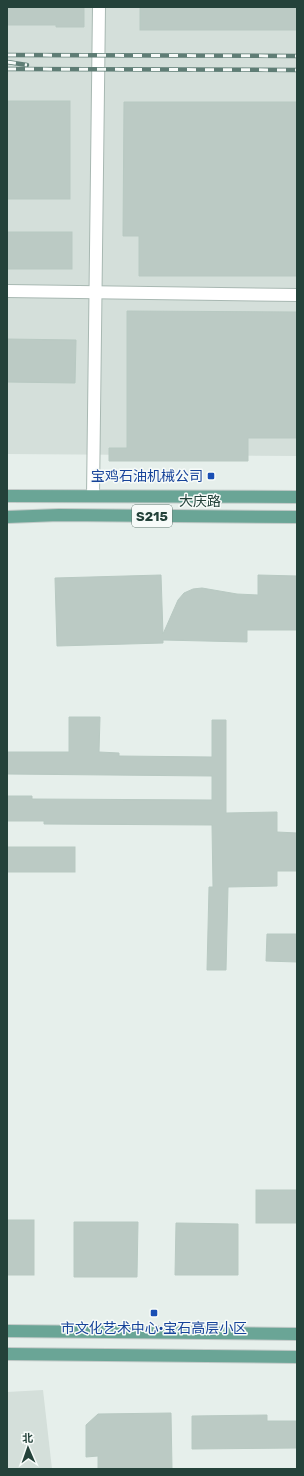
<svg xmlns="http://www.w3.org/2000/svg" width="304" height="1476" font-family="Rubik,'Noto Sans SC',sans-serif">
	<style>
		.built { fill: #d4dfda }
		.building { fill: #bbcac4; stroke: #b8c9c2 }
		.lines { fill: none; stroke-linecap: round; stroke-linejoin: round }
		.minor-casing { stroke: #a8b8b2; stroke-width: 14 }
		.major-casing { stroke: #c2cac8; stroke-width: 14 }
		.minor { stroke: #fff; stroke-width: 12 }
		.major { stroke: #6aa596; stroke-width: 12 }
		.rail-casing { stroke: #5f7d75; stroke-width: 4.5 }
		.rail { stroke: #f7fbf9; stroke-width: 3; stroke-dasharray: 9; stroke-linecap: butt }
		.transit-dot { fill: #1a4fb4; stroke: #f7fbf9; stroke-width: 1.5 }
		.labels { text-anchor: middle; stroke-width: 3; stroke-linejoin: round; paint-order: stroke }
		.shield { fill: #f7fbf9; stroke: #637a73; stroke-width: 1 }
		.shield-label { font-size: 13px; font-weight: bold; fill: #24423a }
		.transit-label { font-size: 14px; fill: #164399; stroke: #f7fbf9; text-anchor: end }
		.street-label { font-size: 14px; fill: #24423a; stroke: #f7fbf9 }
	</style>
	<rect width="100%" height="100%" fill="#e6efeb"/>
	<g class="built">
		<path d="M7,7h290v449l-290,-2z"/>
		<path d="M43,1390l9,79h-45v-77z"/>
	</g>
	<g class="building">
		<path d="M7,7h77v20h-28v-2h-49z"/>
		<rect x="140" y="7" width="157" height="23"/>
		<rect x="7" y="101" width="63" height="98"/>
		<path d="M124,102h173v174h-158v-40h-16z"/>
		<rect x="7" y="232" width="65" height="37"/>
		<path d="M127,311l170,1v126h-49v23h-139v-13h18z"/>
		<path d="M7,339l69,1 -1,43 -68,-1z"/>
		<path d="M161,575l2,59 15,-34 6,-7 9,-4 9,-1 35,6 21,1v-20l39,1v54h-50v12l-84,-2v3l-106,3 -2,-68z"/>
		<path d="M69,717h31l-1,35 20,1v3l93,1v-37h14v93l51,-1v20l20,1v38h-20v15l-49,1 -2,83h-19l2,-83h4l-1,-62 -168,-1v-3h-37v-25h25v3l180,1v-24l-205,-2v-22h62z"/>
		<rect x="7" y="847" width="68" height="25"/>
		<path d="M267,934h30v28l-31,-1z"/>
		<rect x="256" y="1190" width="41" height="33"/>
		<rect x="7" y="1220" width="27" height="55"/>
		<path d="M74,1222h64l-1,55h-63z"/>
		<path d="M176,1223l62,1v51h-63z"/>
		<path d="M171,1413l1,56h-74v-13l-12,1v-32l12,-11z"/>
		<path d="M267,1415v6h30v27l-105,1v-33z"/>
	</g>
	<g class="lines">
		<defs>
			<g id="minor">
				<path d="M7,291l290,4"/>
				<path d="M93,496l6,-489"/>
			</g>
			<g id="major">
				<path d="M7,496l290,1"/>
				<path d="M7,517l52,-2 238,2"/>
				<path d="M7,1331l290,3"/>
				<path d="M7,1354l290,3"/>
			</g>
		</defs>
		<use href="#minor" class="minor-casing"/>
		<use href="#major" class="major-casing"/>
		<use href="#minor" class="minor"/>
		<use href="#major" class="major"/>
		<defs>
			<g id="rail">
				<path d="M7,55l290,1"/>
				<path d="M7,62l20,3"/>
				<path d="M7,69l290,1"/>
			</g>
		</defs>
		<use href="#rail" class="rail-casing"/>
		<use href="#rail" class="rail"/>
	</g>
	<g class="transit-dot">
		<rect x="207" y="472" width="8" height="8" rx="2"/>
		<rect x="150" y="1309" width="8" height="8" rx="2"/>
	</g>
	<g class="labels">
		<rect class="shield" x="132" y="505" width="40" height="22" rx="3"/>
		<g class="shield-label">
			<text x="152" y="521">S215</text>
		</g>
		<g class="transit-label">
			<text x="203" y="481">宝鸡石油机械公司</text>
			<text x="154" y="1333" text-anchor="middle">市文化艺术中心·宝石高层小区</text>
		</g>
		<g class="street-label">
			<text x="200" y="506">大庆路</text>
		</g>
	</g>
	<rect width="304" height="1476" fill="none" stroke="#24423a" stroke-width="16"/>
	<g transform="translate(28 1448) rotate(358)" stroke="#f7fbf9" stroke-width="3" paint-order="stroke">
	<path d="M0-3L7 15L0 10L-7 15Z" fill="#24423a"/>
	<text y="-6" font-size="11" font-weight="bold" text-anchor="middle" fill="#24423a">北</text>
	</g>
</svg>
